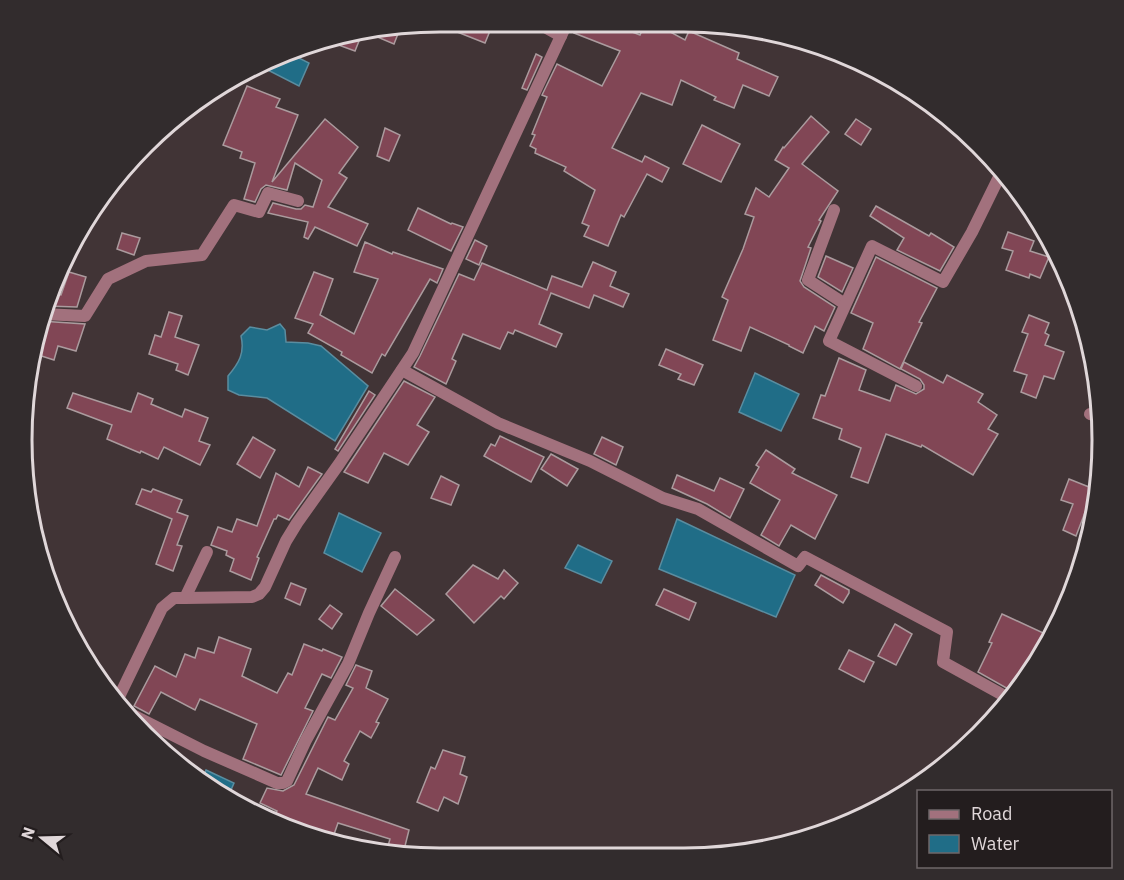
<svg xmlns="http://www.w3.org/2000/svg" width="1124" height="880" font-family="'IBM Plex Sans',sans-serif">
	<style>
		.water { fill: #206d87; stroke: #5a8da0; stroke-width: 1.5 }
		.building { fill: #814655; stroke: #ab9b9e; stroke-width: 1.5 }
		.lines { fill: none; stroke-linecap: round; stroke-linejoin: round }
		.street { stroke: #a2717d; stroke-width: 12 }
		.rim { fill: none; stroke: #e0d7d9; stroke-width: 3 }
	</style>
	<rect width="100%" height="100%" fill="#413436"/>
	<g class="water">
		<path d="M289,53l20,10 -10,23 -39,-20z"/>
		<path d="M280,324l5,6 1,12 22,1 13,3 47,40 -33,55 -68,-43 -28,-3 -11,-5v-14c11,-13 17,-23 13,-40l9,-9 17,3z"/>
		<path d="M755,373l44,21 -18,37 -42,-19z"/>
		<path d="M339,513l42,20 -19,39 -38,-19z"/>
		<path d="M677,519l118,56 -19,42 -117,-48z"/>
		<path d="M578,545l34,16 -11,22 -36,-15z"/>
		<path d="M206,770l28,13 -7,16 -26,-16z"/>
	</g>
	<g class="building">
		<path d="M440,21h54l-9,22 -53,-21z"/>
		<path d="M579,21l27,1 34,13 6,-13h6l33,18 4,-9 50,22 -2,6 41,18 -9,19 -26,-11 -9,23 -20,-8 2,-3 -35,-17 -9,25 -31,-12 -29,55 30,14 3,-6 24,12 -7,14 -15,-8 -23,43 -3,-2 -13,31 -24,-10 5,-10 -7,-3 13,-33 -31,-19 2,-4 -31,-14 1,-4 -6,-3 5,-11 -3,-1 15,-37 -5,-2 15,-31 45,22 18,-35 -46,-18z"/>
		<path d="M401,26l-7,18 -31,-13 26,-3z"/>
		<path d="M363,31l-8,20 -33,-12 9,-4z"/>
		<path d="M536,54l6,3 -15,33 -5,-2z"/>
		<path d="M247,86l33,13 -4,8 22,8 -26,67 53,-63 33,28 -19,26 8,5 -19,29 40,17 -11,22 -42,-19 -7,12 -4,-2 4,-15 -40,-9 5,-10 23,6h5l4,-4 8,2 9,-27 -27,-17 -8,27 -21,-5 -5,4 -6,13 -11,-3 11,-36 -15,-5 2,-6 -19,-7z"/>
		<path d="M811,116l18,16 -27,32 36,27 -19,29 2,1 -13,26 3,1 -11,33 4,6 31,20 -11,24 -9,-5 -12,27 -14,-7v-1l-39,-18 -9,24 -28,-11 15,-40 -6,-3 21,-48 11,-32 -9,-3 11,-26 13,9 20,-29 -14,-8 8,-13 1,1z"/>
		<path d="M856,119l15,10 -10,16 -16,-11z"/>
		<path d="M702,125l38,19 -19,38 -38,-18z"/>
		<path d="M385,128l15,7 -11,26 -12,-5z"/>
		<path d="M876,206l53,30 2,-3 23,14 -14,24 -43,-21 7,-12 -34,-22z"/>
		<path d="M418,208l33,16 1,-1 11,4 -12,24 -43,-21z"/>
		<path d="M1008,232l26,9 -4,10 19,6 -9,21 -10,-4 -1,4 -23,-8 7,-19 -11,-3z"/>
		<path d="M122,233l18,5 -6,17 -17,-6z"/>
		<path d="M475,240l12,6 -8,19 -13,-6z"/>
		<path d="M365,242l27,12 1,-2 50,17 -6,14 -7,-4 -45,77 -3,-2 -10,19 -31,-18 1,-3 -34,-19 5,-9 -18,-6 19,-46 19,7 -13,36 34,19 24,-55 -24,-7z"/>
		<path d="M826,256l27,12 -11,24 -24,-15z"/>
		<path d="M876,257l61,31 -18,34 3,1 -22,46 -37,-20 10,-26 -22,-10z"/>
		<path d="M593,262l23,10 -6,14 19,8 -6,13 -29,-12 -5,13 -38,-15 -12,31 23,10 -6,13 -41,-17 -2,4 -5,-2 -8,17 -37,-15 -11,25 4,2 -10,23 -32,-17 6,-11 39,-82 15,6 8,-17 65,27 5,-14 30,11z"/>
		<path d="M69,272l17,5 -9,30 -31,-1 2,-5 5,1 1,-8 7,1z"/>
		<path d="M169,312l13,4 -7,21 24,8 -11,30 -12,-5 2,-6 -29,-10 6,-19 6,2z"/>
		<path d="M1029,315l20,8 -4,10 4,2 -4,10 19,7 -10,27 -10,-3 -8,22 -15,-6 6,-17 -13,-4 14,-37 -6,-2z"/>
		<path d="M40,321l45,3 -9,27 -18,-5 -4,14 -22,-7 3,-21z"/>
		<path d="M666,349l37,16 -9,20 -16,-6 3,-5 -22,-9z"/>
		<path d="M839,358l27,12 -7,20 31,11 6,-16 20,9 8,-5v-4l-4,-6 -19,-10 3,-7 39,21 4,-8 36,19 -5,8 19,13 -9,14 10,5 -25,41 -51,-30 -1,2 -35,-13 -18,49 -17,-6 10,-29 -22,-9 3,-10 -29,-11 8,-23 4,1z"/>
		<path d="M404,381l31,16 -18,28 12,7 -21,33 -24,-12 -16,30 -24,-11z"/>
		<path d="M369,391l6,4 -37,56 -3,-2z"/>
		<path d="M73,393l58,19 7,-19 15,6 -2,5 31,13 3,-8 23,9 -9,23 11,4 -10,20 -36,-18 -6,12 -17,-8 -1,2 -33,-14 5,-14 -45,-17z"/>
		<path d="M500,436l44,21 -13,25 -47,-26 7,-12 4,2z"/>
		<path d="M253,437l22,13 -15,28 -23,-14z"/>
		<path d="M602,437l21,10 -7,18 -22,-11z"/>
		<path d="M766,450l29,19 -3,4 45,22 -22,44 -24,-14 -12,21 -18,-11 19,-35 -30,-17 9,-16 -3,-2z"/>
		<path d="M551,454l27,15 -11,17 -26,-17z"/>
		<path d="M308,467l14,7 -33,46 -11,-5 -2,4h-2l-17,38 2,1 -8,22 -21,-9 4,-12 -8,-4 1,-4 -16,-6 7,-18 14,5 5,-13 20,7 19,-53 23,14z"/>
		<path d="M677,475l37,16 6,-13 24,11 -14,29 -23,-14 -35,-16z"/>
		<path d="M441,476l18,9 -8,20 -20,-7z"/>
		<path d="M1069,479l25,10 -18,47 -13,-6 10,-26 -12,-4z"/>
		<path d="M142,489l9,3 2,-3 29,11 -5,12 11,4 -11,29 5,1 -9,25 -17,-7 16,-45 -36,-15z"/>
		<path d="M473,565l25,14 6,-9 14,13 -14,16 -3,-3 -27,27 -28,-29z"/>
		<path d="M821,575l28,15v3l-6,10 -28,-18z"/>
		<path d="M291,583l15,6 -6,16 -15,-7z"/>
		<path d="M395,589l39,31 -17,15 -36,-29z"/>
		<path d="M664,589l32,14 -7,17 -33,-15z"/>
		<path d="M330,605l12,9 -10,15 -13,-10z"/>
		<path d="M1002,614l50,23 -35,57 -39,-22 14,-29 -3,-1z"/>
		<path d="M895,624l17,10 -16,31 -18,-9z"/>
		<path d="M219,637l32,12 -9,27 35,17 11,-20 4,2 12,-31 18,7 1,-2 19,8 -11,21 -9,-4 -17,34 8,3 -32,64 -38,-16 14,-35 -57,-25 -5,11 -34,-18 -12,22 -15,-8 21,-40 21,11 9,-23 10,4 3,-10 16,5z"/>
		<path d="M849,650l25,12 -10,20 -25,-13z"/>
		<path d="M356,665l16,6 -6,17 22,11 -12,23 3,1 -8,15 -11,-7 -16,30 5,3 -7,16 -24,-12 -12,26 103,36 -5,20 -16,-4 2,-7 -52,-16 -6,17 -26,-9 1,-4 -34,-11 4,-5 -17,-8 7,-15 16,3 11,-6 34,-68 7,3 18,-32 -7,-3z"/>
		<path d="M443,750l22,7 -5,17 7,3 -9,27 -14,-7 -6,14 -21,-9 14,-35 4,2z"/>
	</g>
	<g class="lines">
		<g class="street">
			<path d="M534,21l27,15"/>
			<path d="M834,210l-26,70 37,24"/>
			<path d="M43,314l42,2 23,-37 38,-18 56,-6 32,-50 25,7 9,-19 30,8"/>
			<path d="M402,370l96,53 92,38 73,37 35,11 100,57 7,-9 142,75 -4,30 69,38"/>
			<path d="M916,386l-87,-45 43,-95 71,36 29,-50 31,-63"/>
			<path d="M1090,414l10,3"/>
			<path d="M185,598l67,-1 7,-3 6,-7 21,-46 11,-18 42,-59 74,-111 155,-332"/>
			<path d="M116,703l46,-95 12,-10h11l22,-46"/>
			<path d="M119,708l85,43 73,32h6l4,-2 19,-41 42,-76 21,-51 26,-56"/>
		</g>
	</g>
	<path d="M0 0H1124V880H0ZM440 32H684A408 408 0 0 1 1092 440V440A408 408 0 0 1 684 848H440A408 408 0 0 1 32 440V440A408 408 0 0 1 440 32Z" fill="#322c2d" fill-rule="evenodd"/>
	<path class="rim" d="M440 32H684A408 408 0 0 1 1092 440V440A408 408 0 0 1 684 848H440A408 408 0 0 1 32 440V440A408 408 0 0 1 440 32Z"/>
	<rect x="917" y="790" width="195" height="78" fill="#231d1e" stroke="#6f6769" stroke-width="1.5"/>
	<rect x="929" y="810" width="30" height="9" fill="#a2717d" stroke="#6f6769" stroke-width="1.5"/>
	<text x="971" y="820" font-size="18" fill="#e0d7d9">Road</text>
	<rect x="929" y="835" width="30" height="18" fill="#206d87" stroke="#6f6769" stroke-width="1.5"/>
	<text x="971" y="850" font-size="18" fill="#e0d7d9">Water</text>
	<g transform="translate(42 838) rotate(289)" stroke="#231d1e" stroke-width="4.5" paint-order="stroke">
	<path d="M0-4.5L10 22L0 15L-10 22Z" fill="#e0d7d9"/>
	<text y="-9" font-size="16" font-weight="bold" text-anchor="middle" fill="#e0d7d9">N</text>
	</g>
</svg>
